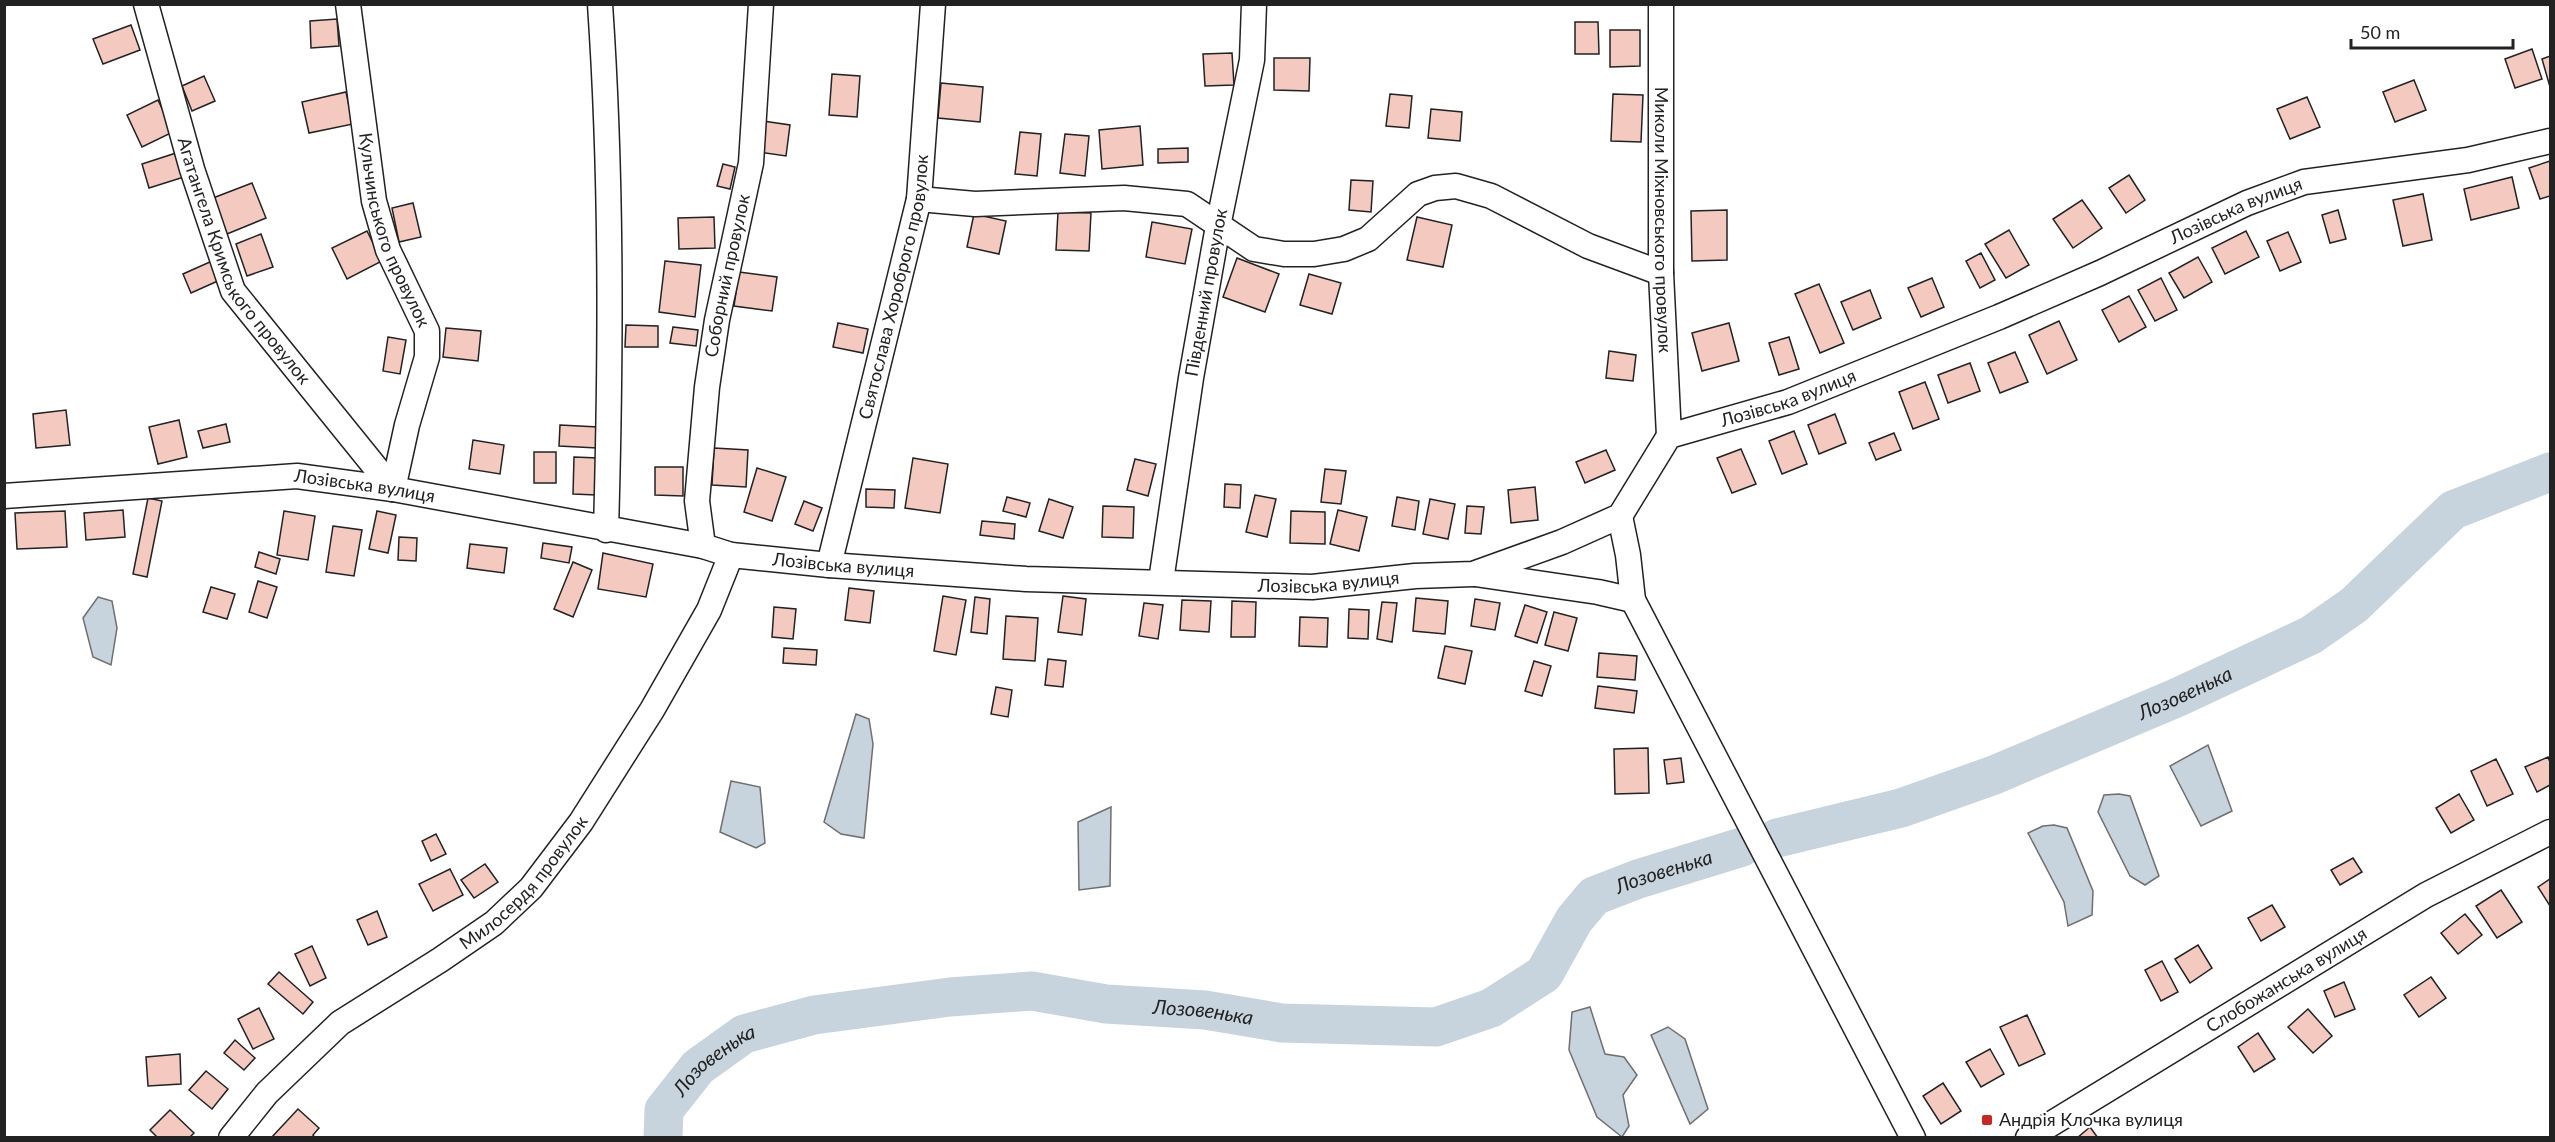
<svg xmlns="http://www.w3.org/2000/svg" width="2555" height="1142" font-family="Lato,sans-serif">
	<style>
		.water { fill: #c7d3dd; stroke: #6f6f6f; stroke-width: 1.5 }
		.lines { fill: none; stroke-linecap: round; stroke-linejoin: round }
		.river { stroke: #c7d3dd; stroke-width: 39 }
		.building { fill: #f3c9c0; stroke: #222; stroke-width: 1.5 }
		.minor-casing { stroke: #222; stroke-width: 27 }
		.minor { stroke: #fff; stroke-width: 24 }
		.poi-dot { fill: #c62828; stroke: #fff; stroke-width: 2 }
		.labels { text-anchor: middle; stroke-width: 4.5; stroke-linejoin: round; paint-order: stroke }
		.street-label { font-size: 18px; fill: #222; stroke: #fff }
		.poi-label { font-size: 18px; fill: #222; stroke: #fff; text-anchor: start }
		.water-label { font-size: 20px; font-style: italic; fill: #222; stroke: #fff }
	</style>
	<rect width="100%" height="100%" fill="#fff"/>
	<g class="water">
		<path d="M98,597l14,4 5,27 -6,37 -18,-8 -10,-39z"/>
		<path d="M856,714l13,5 4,25 -9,94 -23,-4 -17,-12z"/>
		<path d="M2208,745l24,66 -31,15 -31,-60z"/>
		<path d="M731,781l29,6 5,56 -9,5 -36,-16z"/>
		<path d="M2119,794l11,2 29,80 -14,9 -15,-9 -32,-64 6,-17z"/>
		<path d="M1111,807l-1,79 -31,4 -1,-68z"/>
		<path d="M2054,825l13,3 26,63 -1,24 -24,11 -4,-24 -36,-69 15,-7z"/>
		<path d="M1590,1007l15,47 19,3 13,18 -14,20 6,31 -7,11 -25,-20 -28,-67 3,-38z"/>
		<path d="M1668,1027l17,12 23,70 -18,15 -39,-89z"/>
	</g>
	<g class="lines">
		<g class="river">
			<path id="s1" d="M1777,838l124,-30 93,-33 182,-77 88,-41 47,-22 43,-30 99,-95 97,-38"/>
			<path id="s2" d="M663,1138l1,-28 34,-43 46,-33 70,-19 136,-18 82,-6 74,13 99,6 77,13 154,4 55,-19 53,-34 30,-54 20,-24 44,-17 104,-32"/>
		</g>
	</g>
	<g class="building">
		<path d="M337,19l2,27 -28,2 -1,-27z"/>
		<path d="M1575,22h23l1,32h-24z"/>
		<path d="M131,25l9,25 -37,14 -10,-25z"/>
		<path d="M1610,30h30v36l-30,1z"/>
		<path d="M2532,49l10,30 -27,9 -10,-29z"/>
		<path d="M1232,53l2,32 -29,1 -2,-32z"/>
		<path d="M2550,56v31l-8,-28z"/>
		<path d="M1274,58h36l-1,33 -35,-1z"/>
		<path d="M832,74l28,2 -3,41 -28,-2z"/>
		<path d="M204,76l11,25 -23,10 -10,-25z"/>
		<path d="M2414,80l12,30 -31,12 -12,-30z"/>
		<path d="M941,83l42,4 -3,35 -42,-4z"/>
		<path d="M346,92l7,32 -44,9 -7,-31z"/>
		<path d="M1390,94l22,2 -3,32 -23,-2z"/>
		<path d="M1613,94l30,1 -2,47 -30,-1z"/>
		<path d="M2307,97l13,30 -30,12 -13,-30z"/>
		<path d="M158,100l15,32 -31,15 -15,-32z"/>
		<path d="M1431,109l31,3 -2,29 -32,-3z"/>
		<path d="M763,121l27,4 -4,31 -27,-4z"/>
		<path d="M1140,126l3,39 -41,4 -3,-39z"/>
		<path d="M1020,132l21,2 -4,42 -22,-2z"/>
		<path d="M1065,134l24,2 -4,40 -25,-3z"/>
		<path d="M1188,148v14l-30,1v-14z"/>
		<path d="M176,153l8,24 -35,11 -7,-24z"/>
		<path d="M2550,161v35l-10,3 -11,-31z"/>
		<path d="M723,164l12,3 -5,22 -13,-3z"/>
		<path d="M2129,175l16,25 -19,13 -17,-25z"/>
		<path d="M2512,177l7,31 -48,12 -7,-31z"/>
		<path d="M1351,180l22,1 -2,31 -22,-2z"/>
		<path d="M252,183l14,35 -39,16 -14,-36z"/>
		<path d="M2423,194l9,46 -29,6 -10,-46z"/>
		<path d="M2082,200l20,28 -29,20 -20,-29z"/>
		<path d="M413,203l8,34 -22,5 -7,-34z"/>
		<path d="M1727,210v50l-35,1 -1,-50z"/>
		<path d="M2338,210l8,29 -16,4 -8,-28z"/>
		<path d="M1058,212l33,1 -2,38 -33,-1z"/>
		<path d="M974,214l32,7 -7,33 -32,-7z"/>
		<path d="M714,217l1,31 -36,1 -1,-31z"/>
		<path d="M1417,217l35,8 -9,42 -36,-7z"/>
		<path d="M1152,222l40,7 -7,35 -39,-7z"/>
		<path d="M2009,230l20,35 -23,13 -21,-34z"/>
		<path d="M367,231l15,30 -35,18 -15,-31z"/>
		<path d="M2246,231l13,26 -34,17 -13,-26z"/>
		<path d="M2288,232l13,30 -21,9 -13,-30z"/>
		<path d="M261,234l12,33 -26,9 -11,-32z"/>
		<path d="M1981,253l14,27 -15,8 -14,-27z"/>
		<path d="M2198,257l14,25 -28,16 -15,-25z"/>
		<path d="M1237,258l42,16 -14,38 -42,-15z"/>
		<path d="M212,261l8,19 -29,13 -8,-19z"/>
		<path d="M665,261l36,4 -6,52 -36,-5z"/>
		<path d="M739,272l38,5 -5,34 -38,-5z"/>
		<path d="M1309,274l32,9 -9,31 -32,-9z"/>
		<path d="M1932,278l12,29 -23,10 -13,-29z"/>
		<path d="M2161,278l16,32 -22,11 -17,-31z"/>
		<path d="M1819,284l25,59 -24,10 -25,-59z"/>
		<path d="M1870,290l11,28 -28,12 -12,-28z"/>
		<path d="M2129,296l17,31 -27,15 -17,-32z"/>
		<path d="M2059,321l18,39 -30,14 -18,-39z"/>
		<path d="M838,323l30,6 -5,24 -30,-6z"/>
		<path d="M1729,323l10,38 -37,10 -10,-38z"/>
		<path d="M626,325l32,1v21h-33z"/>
		<path d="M673,327l25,3 -2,16 -26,-3z"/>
		<path d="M446,328l35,3 -3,30 -35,-4z"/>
		<path d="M388,337l18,3 -6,34 -17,-3z"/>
		<path d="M1789,337l10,32 -20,6 -10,-32z"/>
		<path d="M1609,351l27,4 -3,26 -27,-3z"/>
		<path d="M2015,352l13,30 -28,11 -12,-30z"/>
		<path d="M1970,363l10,28 -32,12 -10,-28z"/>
		<path d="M1925,382l14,37 -26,10 -14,-37z"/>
		<path d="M66,410l4,35 -34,3 -3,-34z"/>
		<path d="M1835,414l11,29 -27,11 -11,-29z"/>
		<path d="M179,420l8,37 -29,7 -9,-37z"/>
		<path d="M226,424l4,18 -27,6 -5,-17z"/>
		<path d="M560,425l38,2 -1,21 -38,-2z"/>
		<path d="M1794,431l13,33 -25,10 -13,-33z"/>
		<path d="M1894,433l7,17 -25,10 -7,-17z"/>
		<path d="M473,440l31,5 -4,29 -31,-5z"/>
		<path d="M714,448l34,2 -2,37 -34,-2z"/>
		<path d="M1741,449l15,35 -24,9 -15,-35z"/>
		<path d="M1606,450l9,20 -30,13 -9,-21z"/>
		<rect x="534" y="452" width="22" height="31"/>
		<path d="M574,457l24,1 -2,37 -23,-1z"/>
		<path d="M913,458l35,6 -8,49 -35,-5z"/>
		<path d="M1135,459l21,5 -8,32 -21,-6z"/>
		<path d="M655,467h28v29l-28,-1z"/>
		<path d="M757,468l29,9 -14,44 -28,-9z"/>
		<path d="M1325,469l21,2 -5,33 -20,-2z"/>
		<path d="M1225,484l16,1 -1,23 -16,-1z"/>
		<path d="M1535,487l3,33 -27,3 -3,-33z"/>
		<path d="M866,489l29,1 -1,18 -28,-1z"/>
		<path d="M1255,495l21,4 -9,38 -21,-5z"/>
		<path d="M1007,497l23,6 -4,14 -23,-6z"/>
		<path d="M1397,497l22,4 -4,29 -23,-4z"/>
		<path d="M148,498l14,3 -15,76 -14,-3z"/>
		<path d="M1049,499l24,8 -10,31 -24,-7z"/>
		<path d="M1430,499l25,5 -7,35 -25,-5z"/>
		<path d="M804,501l18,7 -9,23 -18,-7z"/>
		<path d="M1103,506l31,1 -1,31 -31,-1z"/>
		<path d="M1467,506l17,1 -3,27 -16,-1z"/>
		<path d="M123,510l2,27 -39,3 -2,-27z"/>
		<path d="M1338,510l29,7 -8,34 -29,-7z"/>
		<path d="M65,511l2,36 -50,2 -2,-36z"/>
		<path d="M284,511l31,5 -7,44 -31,-5z"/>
		<path d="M377,511l19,4 -8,38 -19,-4z"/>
		<path d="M1291,511l34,1v32l-35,-1z"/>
		<path d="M982,521l33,3 -1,15 -34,-4z"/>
		<path d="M333,526l29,4 -8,46 -28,-4z"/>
		<path d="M399,537l18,1 -1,23 -18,-1z"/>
		<path d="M543,543l29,4 -3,16 -28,-5z"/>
		<path d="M470,544l37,4 -3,25 -37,-5z"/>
		<path d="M259,552l21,7 -4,15 -21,-7z"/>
		<path d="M603,553l50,11 -7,33 -48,-8z"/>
		<path d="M573,562l19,8 -19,47 -19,-8z"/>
		<path d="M258,581l19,6 -10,31 -18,-6z"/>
		<path d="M211,587l24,7 -8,25 -24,-7z"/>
		<path d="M849,588l25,3 -4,32 -25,-3z"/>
		<path d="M943,596l23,4 -10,55 -22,-4z"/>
		<path d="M1063,596l23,3 -4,36 -24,-3z"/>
		<path d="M975,597l15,2 -3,35 -16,-2z"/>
		<path d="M1416,598l32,3 -3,33 -32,-3z"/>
		<path d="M1475,599l25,4 -5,27 -24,-4z"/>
		<path d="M1182,600l29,1 -2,31 -29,-2z"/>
		<path d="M1232,601l24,1 -1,35h-24z"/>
		<path d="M1382,602l15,1 -5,39 -15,-3z"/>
		<path d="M1144,603l19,2 -5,34 -19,-3z"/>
		<path d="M1525,605l22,7 -10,31 -22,-7z"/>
		<path d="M774,607l22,2 -3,30 -21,-2z"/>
		<path d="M1349,609l20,1 -1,29 -20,-1z"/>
		<path d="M1554,612l23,6 -9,33 -23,-6z"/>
		<path d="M1006,616l32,2 -3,43 -32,-2z"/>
		<path d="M1300,617l28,1 -1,29 -28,-1z"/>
		<path d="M1445,646l27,5 -7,33 -27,-6z"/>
		<path d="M784,648l33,2 -1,15 -33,-2z"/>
		<path d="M1599,653l38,3 -2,24 -38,-3z"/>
		<path d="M1048,659l18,2 -3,26 -18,-2z"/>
		<path d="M1534,661l17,5 -9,30 -17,-5z"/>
		<path d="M1598,686l39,5 -3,22 -39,-5z"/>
		<path d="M996,687l16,3 -4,27 -17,-3z"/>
		<path d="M1648,748l1,45 -34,1 -1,-45z"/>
		<path d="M2548,757l2,5v23l-13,7 -12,-25z"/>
		<path d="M1681,758l3,24 -17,2 -3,-24z"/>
		<path d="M2496,759l17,35 -26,12 -16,-35z"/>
		<path d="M2459,794l15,26 -23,13 -15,-25z"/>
		<path d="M436,834l10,20 -15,7 -9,-20z"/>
		<path d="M2353,858l9,14 -22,13 -9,-15z"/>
		<path d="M485,864l13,18 -24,16 -13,-18z"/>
		<path d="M450,869l13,26 -30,16 -14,-27z"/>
		<path d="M2550,879v27l-12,-19z"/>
		<path d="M2501,890l21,32 -25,16 -21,-32z"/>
		<path d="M2272,905l13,22 -24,14 -13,-23z"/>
		<path d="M377,911l10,26 -19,8 -11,-25z"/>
		<path d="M2465,914l17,21 -24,19 -17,-21z"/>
		<path d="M2198,945l14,23 -22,15 -15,-24z"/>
		<path d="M312,946l14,32 -16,8 -15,-32z"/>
		<path d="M2162,961l16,31 -17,9 -16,-31z"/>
		<path d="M279,972l34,30 -10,12 -35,-30z"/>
		<path d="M2431,977l15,21 -27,19 -15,-22z"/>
		<path d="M2344,982l11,27 -20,8 -11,-26z"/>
		<path d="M259,1008l15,31 -21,10 -15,-30z"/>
		<path d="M2308,1009l24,27 -19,17 -25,-26z"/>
		<path d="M2027,1015l18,39 -26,12 -19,-39z"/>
		<path d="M2258,1033l17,26 -21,13 -16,-25z"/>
		<path d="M235,1040l20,18 -11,12 -20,-17z"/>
		<path d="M1990,1049l14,25 -23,13 -15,-25z"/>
		<path d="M180,1054l1,30 -33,2 -2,-29z"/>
		<path d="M206,1071l22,18 -16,20 -23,-19z"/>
		<path d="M1943,1083l18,28 -20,13 -18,-28z"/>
		<path d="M298,1109l21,19 -6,7 2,3h-44z"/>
		<path d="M170,1110l24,23 -5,5h-31l-8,-8z"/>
		<path d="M2090,1127l8,11h-21z"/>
	</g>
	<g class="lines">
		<defs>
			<g id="minor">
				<path id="s3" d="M146,4l46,165 41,122 160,198"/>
				<path id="s4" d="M348,4l26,197 14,49 39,81v26l-20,68 -14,64"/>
				<path d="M600,4c12,175 11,350 6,526"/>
				<path id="s5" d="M1661,4v269l8,163"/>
				<path d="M919,199l56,5 149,-6 63,6 67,45 30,5h30l30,-5 24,-10 50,-45 17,-6 21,-2 35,10 97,50 73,27"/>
				<path id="s6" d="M4,496l293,-20 96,13 310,57 28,9 98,10 197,14 286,8 103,-11 58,-2 89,-32 58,-26 49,-80 119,-34 211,-85 101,-44 147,-70 57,-21 164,-22 82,-19"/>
				<path d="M1620,516l8,39 5,45 280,538"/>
				<path id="s7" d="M703,546l-6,-45 10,-114 10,-67 34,-157 10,-159"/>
				<path id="s8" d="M829,565l90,-366 14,-195"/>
				<path d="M1475,574l123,18 35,8"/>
				<path id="s9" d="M1161,581l30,-203 27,-152 34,-166 2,-56"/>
				<path id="s10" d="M231,1138l36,-45 73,-70 100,-63 54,-37 37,-35 50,-66 71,-112 57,-100 22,-55"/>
				<path id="s11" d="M2028,1138l398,-243 124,-63"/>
			</g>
		</defs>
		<use href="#minor" class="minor-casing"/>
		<use href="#minor" class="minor"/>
	</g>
	<rect class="poi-dot" x="1981" y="1114" width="12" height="12" rx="3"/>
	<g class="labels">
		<g class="street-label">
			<text dy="6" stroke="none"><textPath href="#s6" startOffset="2342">Лозівська вулиця</textPath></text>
			<text dy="6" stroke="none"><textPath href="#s5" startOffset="216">Миколи Міхновського провулок</textPath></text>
			<text dy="6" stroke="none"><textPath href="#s4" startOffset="232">Кульчинського провулок</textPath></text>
			<text dy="6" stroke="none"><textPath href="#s3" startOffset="278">Агатангела Кримського провулок</textPath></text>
			<text dy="6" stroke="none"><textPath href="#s7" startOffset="273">Соборний провулок</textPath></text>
			<text dy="6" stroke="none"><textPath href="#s8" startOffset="286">Святослава Хороброго провулок</textPath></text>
			<text dy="6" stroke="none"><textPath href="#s9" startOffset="292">Південний провулок</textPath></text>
			<text dy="6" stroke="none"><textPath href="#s6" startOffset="1856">Лозівська вулиця</textPath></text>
			<text dy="6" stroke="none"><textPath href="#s6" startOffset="362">Лозівська вулиця</textPath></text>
			<text dy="6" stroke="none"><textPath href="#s6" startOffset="848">Лозівська вулиця</textPath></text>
			<text dy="6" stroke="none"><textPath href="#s6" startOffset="1334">Лозівська вулиця</textPath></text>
			<text dy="6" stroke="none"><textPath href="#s10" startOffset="392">Милосердя провулок</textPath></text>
			<text dy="6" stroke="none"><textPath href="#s11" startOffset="303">Слобожанська вулиця</textPath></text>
		</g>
		<g class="poi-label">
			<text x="1999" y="1126">Андрія Клочка вулиця</text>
		</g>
		<g class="water-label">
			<text dy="7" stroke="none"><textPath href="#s1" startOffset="434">Лозовенька</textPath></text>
			<text dy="7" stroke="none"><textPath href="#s2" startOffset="1126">Лозовенька</textPath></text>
			<text dy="7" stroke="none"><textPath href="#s2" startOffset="604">Лозовенька</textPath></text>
			<text dy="7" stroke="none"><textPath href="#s2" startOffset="100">Лозовенька</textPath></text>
		</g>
	</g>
	<rect width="2555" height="1142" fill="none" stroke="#222222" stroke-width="12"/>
	<path d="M2351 39v9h162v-9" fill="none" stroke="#222222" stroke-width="3"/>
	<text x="2360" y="39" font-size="18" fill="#222222" stroke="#ffffff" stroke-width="4.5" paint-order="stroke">50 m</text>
</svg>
